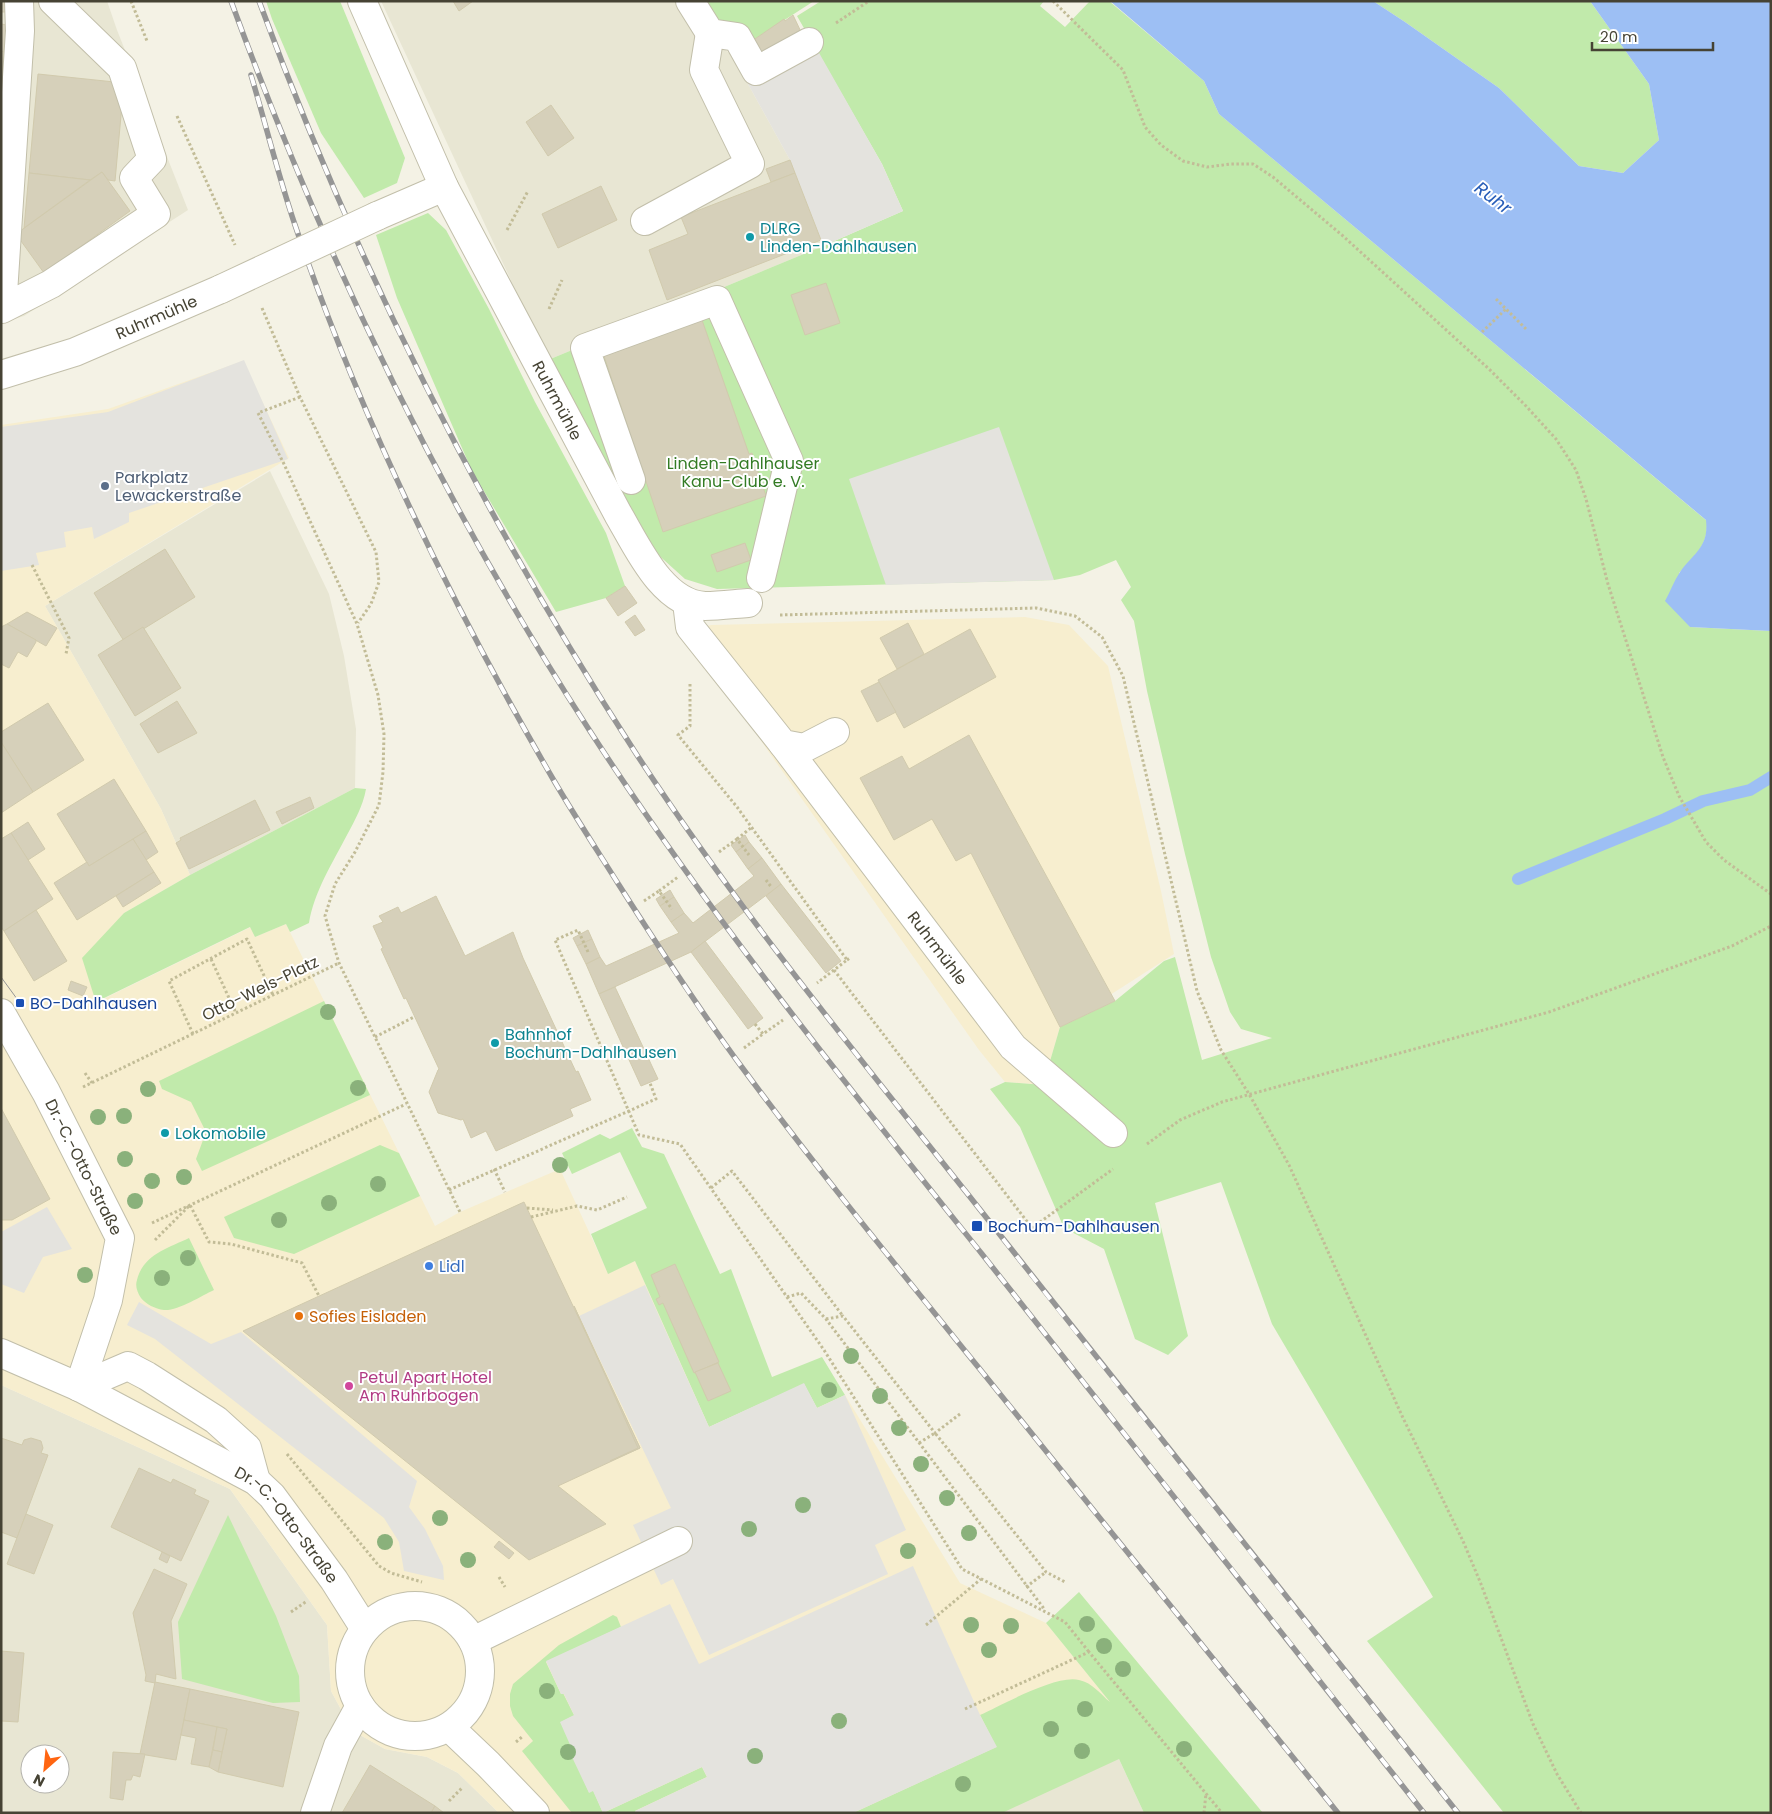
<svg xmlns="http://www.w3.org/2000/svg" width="1772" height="1814" font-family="Poppins,sans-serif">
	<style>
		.residential { fill: #e8e6d3; fill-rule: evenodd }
		.commercial { fill: #f7eecf }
		.green { fill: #c1eaab }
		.parking { fill: #e4e3de }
		.water { fill: #9dbff4 }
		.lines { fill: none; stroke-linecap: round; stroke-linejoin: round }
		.stream { stroke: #9dbff4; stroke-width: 12 }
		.building { fill: #d6d0ba; stroke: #d1caad }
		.minor-casing { stroke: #c2bfaa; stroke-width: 30 }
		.path { stroke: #c2bc97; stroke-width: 3; stroke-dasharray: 2.5 2.5; stroke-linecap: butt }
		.minor { stroke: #fff; stroke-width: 28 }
		.tram { stroke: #959595; stroke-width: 1 }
		.rail-casing { stroke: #959595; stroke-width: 5.5 }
		.rail { stroke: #fff; stroke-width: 4; stroke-dasharray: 11; stroke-linecap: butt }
		.minor-bridge-casing { stroke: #c2bfaa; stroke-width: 30; stroke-linecap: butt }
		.minor-bridge { stroke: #fff; stroke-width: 28 }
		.tree { fill: #8ab17b }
		.culture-dot { fill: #0f9aa8; stroke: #fff; stroke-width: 2 }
		.service-dot { fill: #5c6f8a; stroke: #fff; stroke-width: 2 }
		.transit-dot { fill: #1a4fb4; stroke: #fff; stroke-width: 2 }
		.shop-dot { fill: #3f7fe0; stroke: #fff; stroke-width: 2 }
		.food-dot { fill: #e8710a; stroke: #fff; stroke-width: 2 }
		.hotel-dot { fill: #d1479c; stroke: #fff; stroke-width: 2 }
		.labels { text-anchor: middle; stroke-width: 4; stroke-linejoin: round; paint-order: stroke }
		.culture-label { font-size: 16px; fill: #0d838f; stroke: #fff; text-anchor: start }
		.street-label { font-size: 16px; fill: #464334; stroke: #fff }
		.park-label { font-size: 16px; fill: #337b24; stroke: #fff }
		.service-label { font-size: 16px; fill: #4e5e75; stroke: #fff; text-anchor: start }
		.transit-label { font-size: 16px; fill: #164399; stroke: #fff; text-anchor: start }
		.shop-label { font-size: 16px; fill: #366cbe; stroke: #fff; text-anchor: start }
		.food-label { font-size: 16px; fill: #c56008; stroke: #fff; text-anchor: start }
		.hotel-label { font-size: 16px; fill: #b23c85; stroke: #fff; text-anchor: start }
		.water-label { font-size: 18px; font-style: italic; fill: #275db8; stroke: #fff }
	</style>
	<rect width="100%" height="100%" fill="#f4f2e5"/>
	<g class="residential">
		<path d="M1,1h106l10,29 71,180 -164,106 -23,7z"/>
		<path d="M381,1h301l20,32 30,22 58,105 33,86 -275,114z"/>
		<path d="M270,471l59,123 15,62 12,73 -1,59 -165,87 -29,-66 -116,-203z"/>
		<path d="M1,1385l229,104 97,136 4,66 13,24 16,20 25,14 42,8 31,16 41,40h-498zM30,1754h30v30h-30z"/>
		<path d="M1118,1757l26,56h-145z"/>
	</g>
	<g class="commercial">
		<path d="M243,361l46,97 -244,148 116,203 29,66 -66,38 -23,87 150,-73 4,10 31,-13 149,302 25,-14 100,-43 48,104 27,-12 74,166 108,-19 28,-13 115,188 86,40 71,87 -211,103h-407l-41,-40 -31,-16 -42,-8 -25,-14 -16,-20 -13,-24 -4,-66 -97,-136 -229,-104v-960l107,-16z"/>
		<path d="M1025,617l44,8 39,41 53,225 13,63 -114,73 -17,58 -38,-3 -26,-32 -213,-302 -75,-118 20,-5z"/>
	</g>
	<g class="green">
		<path d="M266,1h74l65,157 -8,25 -33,15 -43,-65 -49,-114z"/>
		<path d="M696,1h118l-62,40 -41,-14z"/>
		<path d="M821,1h223l-4,5 25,21 25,-26h19l95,80 15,33 488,407c1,25 -12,34 -28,52l11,54 81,4v1182h-267l-137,-172 66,-44 -161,-273 -51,-142 -66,21 33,133 -20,19 -33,-16 -31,-90 -40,-21 -44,-101 -30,-38 15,-7 38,3 17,-58 55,-26 49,-40 11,-4 27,103 70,-22 -31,-9 -11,-17 -19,-55 -26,-103 -38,-163 -13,-70 -13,-21 10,-13 -15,-27 -36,15 -26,5 -337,9 -32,-10 -31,-28 -106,-191 275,-114 80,-35 -21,-47 -85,-148z"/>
		<path d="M1373,1h217l59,83 10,56 -36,33 -44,-7 -80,-78 -94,-66z"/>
		<path d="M428,213l18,17 43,79 46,93 71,131 19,53 -19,12 -50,14 -84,-141 -75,-173 -21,-63z"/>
		<path d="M355,788l11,1c-3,17 -11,31 -19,46 -14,27 -33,57 -38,88l-19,9 -4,-8 -31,13 -5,-10 -150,73 -6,-4 -12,-38 42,-45 66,-38z"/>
		<path d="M324,1001l46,94 -168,76 -6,-12 10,-27 -15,-30 -29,-13 -3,-8z"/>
		<path d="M632,1128l10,19 22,7 56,120 11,-5 41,108 50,-20 23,38 -28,13 -13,-24 -95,43 -74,-166 -27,13 -17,-40 56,-26 -27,-56 -48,22 -10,-21 38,-19 10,5z"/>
		<path d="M380,1145l19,8 21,43 -126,58 -60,-16 -10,-21z"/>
		<path d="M189,1238l25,52c-13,6 -36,21 -50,20 -9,-1 -18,-6 -23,-12 -4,-6 -6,-12 -4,-18 6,-25 31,-32 52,-42z"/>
		<path d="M228,1515l48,101 23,60 1,26 -27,1 -91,-24 -4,-57z"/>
		<path d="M1079,1592l184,221h-119l-25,-54 -117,54h-149l143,-66 -16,-32c22,-10 77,-41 99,-35 14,3 21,14 31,22l-64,-79z"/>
		<path d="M613,1615l4,2 4,10 -75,35 15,32 2,-1 11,22 1,41 -2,1 16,35 4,-2 10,23h-31l-50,-62 11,-10 -20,-25 -3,-10v-12l3,-10 46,-39z"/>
		<path d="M702,1767l5,10 -72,34 1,2h-33z"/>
	</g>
	<g class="parking">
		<path d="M818,51l64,113 21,47 -80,35 -33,-86 -58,-105z"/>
		<path d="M244,360l44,99 -159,54v9l-35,17 -2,-12 -28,5 2,15 -30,6 3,12 -38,6v-144l107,-15z"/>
		<path d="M999,427l55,153 -168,5 -37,-106z"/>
		<path d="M47,1207l25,42 -29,8 -19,36 -23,-9v-52z"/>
		<path d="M645,1285l64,142 95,-44 13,25 28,-13 61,135 -31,15 13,29 -179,81 -36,-76 -12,6 -28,-60 38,-17 -92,-192z"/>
		<path d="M139,1302l72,42 30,-12 176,149 -8,26 16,22 18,37 1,14 -40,-9 -5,-29 -15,-24 -229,-179 -28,-14z"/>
		<path d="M913,1566l67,149 17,32 -144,66h-217l-1,-2 72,-34 -5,-10 -99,46 -10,-22 -4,2 -17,-36 3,-1 -15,-34 14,-7 -10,-21h-3l-15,-33 124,-57 29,60z"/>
	</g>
	<path class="water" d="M1110,1h263l32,21 94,66 80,78 44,7 36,-33 -10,-56 -59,-83h181v630l-81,-4 -25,-26c5,-9 9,-20 15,-29 14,-19 29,-25 26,-52l-487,-406 -15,-33z"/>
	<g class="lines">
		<path class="stream" d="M1518,879l147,-60 38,-18 47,-11 21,-13"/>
	</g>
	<g class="building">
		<path d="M1,1h8l-1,11h-7z"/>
		<path d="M453,1h20l-14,10z"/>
		<path d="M793,15l9,19 -37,25 -13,-18 32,-22 1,2z"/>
		<path d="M1,24l6,1 -3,27 -3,-1z"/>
		<path d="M1,51l3,1 -3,32z"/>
		<path d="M38,74l86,9 -9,98 -7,-1 -6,-8 -12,8 -61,-7z"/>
		<path d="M551,105l23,33 -26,18 -22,-34z"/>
		<path d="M790,160l5,13 -24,9 -5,-13z"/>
		<path d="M102,172l28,39 -86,62 -28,-39z"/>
		<path d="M29,173l61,7 -66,48z"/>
		<path d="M795,173l26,67 -154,60 -18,-50 39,-16 -7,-17z"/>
		<path d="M601,186l16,34 -59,28 -16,-34z"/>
		<path d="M826,283l14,40 -35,12 -14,-40z"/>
		<path d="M702,320l47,134 3,-1 14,43 -103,36 -59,-176z"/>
		<path d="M745,543l6,17 -34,12 -6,-17z"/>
		<path d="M165,549l30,48 -71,44 -30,-48z"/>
		<path d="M625,586l12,17 -19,13 -12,-18z"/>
		<path d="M27,612l30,16 -11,18 -39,-22z"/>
		<path d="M635,615l10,15 -10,6 -10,-14z"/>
		<path d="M908,623l16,31 -27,15 -17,-31z"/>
		<path d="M7,624l29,16v2l-9,15 -9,-5 -9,16 -8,-4v-37z"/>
		<path d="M143,627l38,61 -46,28 -37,-61z"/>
		<path d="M970,629l26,48 -92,51 -26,-48z"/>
		<path d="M879,682l17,30 -19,10 -16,-31z"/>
		<path d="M177,701l20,32 -39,20 -18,-29z"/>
		<path d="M48,703l36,57 -51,32 -32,-50v-10z"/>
		<path d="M969,735l146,266 -55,26 -89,-174 -15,8 -24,-42 -38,21 -34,-62 42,-22 7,13z"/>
		<path d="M1,742l32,50 -32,21z"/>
		<path d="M114,779l32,52 -57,35 -32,-52z"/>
		<path d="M310,797l4,11 -32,16 -6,-12z"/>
		<path d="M255,800l15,30 -81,39 -13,-26 5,-3 -1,-2z"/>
		<path d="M28,822l17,27 -17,11 -17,-27z"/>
		<path d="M146,831l12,21 -12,8 -13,-21z"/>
		<path d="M11,833l42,66 -49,32 -3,-4v-88z"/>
		<path d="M745,835l4,7 -13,10 -5,-7z"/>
		<path d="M133,839l21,33 -77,48 -23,-37 33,-21 2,4z"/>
		<path d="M749,842l13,16 -14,11 -12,-17z"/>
		<path d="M762,858l19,26 -90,68 -92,42 -13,-30 14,-7 6,9 73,-33 -8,-11 13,-9 9,10 61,-47 -6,-7z"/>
		<path d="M154,872l7,11 -38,24 -7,-11z"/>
		<path d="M781,884l60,77 -15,12 -60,-77z"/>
		<path d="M670,890l4,7 -14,9 -4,-7z"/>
		<path d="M436,896l29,60 48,-24 10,26 53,114 2,-1 13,29 -21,9 3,7 -77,35 -10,-20 -15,7 -8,-19 -2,1 -23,-7 -9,-21 9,-22 1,-1 -33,-71 -2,1 -23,-50 2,-1 -10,-22 10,-4 -4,-6 19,-9 3,6z"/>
		<path d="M674,897l10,16 -13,9 -11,-16z"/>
		<path d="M36,910l31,51 -33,20 -30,-50z"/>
		<path d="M588,930l4,9 -15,7 -4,-8z"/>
		<path d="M592,939l8,18 -14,7 -9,-18z"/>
		<path d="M705,941l58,77 -15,11 -57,-77z"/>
		<path d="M71,981l16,6 -4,9 -15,-6z"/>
		<path d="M615,987l43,92 -17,7 -42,-92z"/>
		<path d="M1,1108l49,91 -38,21h-11z"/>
		<path d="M524,1202l116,246 -82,38 48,38 -77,36 -286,-229z"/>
		<path d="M675,1264l44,98 -25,11 -31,-70 -4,2 -3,-6 4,-2 -9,-22z"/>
		<path d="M574,1306l66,142 -30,13 28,-13z"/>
		<path d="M718,1363l13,28 -23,10 -13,-29z"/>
		<path d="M1,1438l21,7 2,-5 7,-2 10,3 2,7 -2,5 7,2 -31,83 -16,-6z"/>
		<path d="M139,1468l32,15 2,-4 23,11 -2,4 15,7 -28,60 -70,-34z"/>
		<path d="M26,1514l27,11 -19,49 -27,-10z"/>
		<path d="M499,1541l15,12 -5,6 -15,-12z"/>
		<path d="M162,1552l8,4 -3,7 -8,-4z"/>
		<path d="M154,1569l33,15 -16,37 5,58 -20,-5 -1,9 -10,-2 1,-6 -13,-62z"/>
		<path d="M1,1651l23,2 -6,69 -17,-1z"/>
		<path d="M155,1682l35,7 -14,71 -36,-6z"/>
		<path d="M190,1689l109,23 -16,75 -65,-15 9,-43 -43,-9z"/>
		<path d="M184,1720l33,7 -8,40 -18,-3 5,-26 -15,-3z"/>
		<path d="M217,1727l10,2 -5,23 -9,-2z"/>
		<path d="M213,1750l9,2 -4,20 -9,-5z"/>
		<path d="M113,1752l32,2 -5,23 -7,-2 -2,5h-5l-3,20 -13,-2z"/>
		<path d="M370,1765l65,41 -4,7h-89z"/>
		<path d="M435,1806l9,7h-13z"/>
	</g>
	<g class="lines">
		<defs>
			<g id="minor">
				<path d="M19,1l1,30 -18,278 49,-25 105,-70 -22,-36 18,-19 -30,-91 -69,-67"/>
				<path id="s1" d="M362,1l82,186 174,327c19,32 44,90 87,92 14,0 29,-2 43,-3"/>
				<path d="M690,1l20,32 27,4 19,34 53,-29"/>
				<path d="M377,216l67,-29"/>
				<path d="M645,221l105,-57 -46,-94 6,-37"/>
				<path id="s2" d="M1,375l74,-23 146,-63"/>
				<path d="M631,480l-46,-132 132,-48 72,161 -28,117"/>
				<path d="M687,602l3,25 93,117 21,4 31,-16"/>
				<path id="s3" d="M783,744l230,303 100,86"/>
				<path id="s4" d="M1,1013l45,79 74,146 -12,62 -29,87"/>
				<path id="s5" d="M1,1353l78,34 177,94 16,15 62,84 31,49"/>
				<path d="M79,1387l49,-21 19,10 69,44 31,28 9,33"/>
				<circle cx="415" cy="1671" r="65"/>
				<path d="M473,1641l205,-100"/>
				<path d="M449,1727l39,37 47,49"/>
				<path d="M315,1813l23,-67 22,-40"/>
			</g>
		</defs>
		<use href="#minor" class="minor-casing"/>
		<g class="path">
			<path d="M131,1l16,40"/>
			<path d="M1053,1l70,69 22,57 16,18 22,16 24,6 24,-3h22l20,13 70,59 146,133 37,37 30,33 20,31 10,29 22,85 55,173 16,39 27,46 18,18 47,34"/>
			<path d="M836,23l33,-22"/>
			<path d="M177,116l58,129"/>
			<path d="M507,230l21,-39"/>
			<path d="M1496,299l30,30"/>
			<path d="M262,308l38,89 76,155 3,30 -8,22 -13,19"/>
			<path d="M549,309l13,-29"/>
			<path d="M1482,332l24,-23"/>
			<path d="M300,397l-42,16 26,51 73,160 21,71 6,39 -1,38 -4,33 -24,47 -20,32 -10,32 14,47 121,249"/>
			<path d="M32,565l37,73 -3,16"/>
			<path d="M780,615l256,-7 39,8 27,21 21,39 74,315 24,59 28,44 40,71 114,253 60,123 18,43 52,140 24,50 24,39"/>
			<path d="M690,684v42l-12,9 59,72 110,153 -30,23"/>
			<path d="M737,839l15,-12"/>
			<path d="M719,852l18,-13 12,16"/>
			<path d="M766,880l6,8"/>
			<path d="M659,891l19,-14"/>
			<path d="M644,901l15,-10 13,18"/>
			<path d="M588,952l-10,-22 -23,10 84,195 41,9 144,206 138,219 103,53 24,30"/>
			<path d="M211,959l25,54"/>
			<path d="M847,960l4,-3"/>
			<path d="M834,970l198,258 81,-59"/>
			<path d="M755,1024l8,10 20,-14"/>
			<path d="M193,1034l-24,-53 78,-42 26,56"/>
			<path d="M375,1037l39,-20"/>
			<path d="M744,1048l19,-14"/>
			<path d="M85,1073l7,10"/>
			<path d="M83,1087l256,-124"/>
			<path d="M1147,1144l33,-24 42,-18 327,-90 183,-66 39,-20"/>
			<path d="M494,1169l11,23"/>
			<path d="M711,1188l21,-17 111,145"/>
			<path d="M449,1190l207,-91 -6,-16"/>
			<path d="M527,1208l26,2"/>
			<path d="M531,1217l46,-11 20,4 30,-13"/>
			<path d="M152,1223l254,-119"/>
			<path d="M155,1240l35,-35 19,37 22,2 71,19 17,33"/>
			<path d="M787,1297l14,-4 25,26 219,291"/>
			<path d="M826,1319l17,-3 92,117 25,-19"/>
			<path d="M919,1443l16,-10 111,139 19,10"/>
			<path d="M287,1454l92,112 12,7 31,9"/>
			<path d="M499,1577l6,10"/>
			<path d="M1026,1587l20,-15"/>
			<path d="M291,1612l16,-11"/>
			<path d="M926,1625l55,-46"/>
			<path d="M965,1709l124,-57 133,161"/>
			<path d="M516,1742l7,-6"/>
			<path d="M449,1801l13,-13"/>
			<path d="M1204,1813l2,-20"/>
		</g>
		<use href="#minor" class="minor"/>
		<path class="tram" d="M1,977l19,26"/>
		<defs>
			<g id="rail">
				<path d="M231,1c93,254 210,500 357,727 119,184 257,355 394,526 147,186 295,372 442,559"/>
				<path d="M259,1c98,266 224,516 378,754 102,156 221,301 337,447 160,204 322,407 484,611"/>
				<path d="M251,75c15,50 27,100 44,150 65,193 156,378 258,554 21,36 44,71 66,106 39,61 79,123 122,181 76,103 157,202 238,302 119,148 239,297 359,445"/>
			</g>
		</defs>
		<use href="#rail" class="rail-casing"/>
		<use href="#rail" class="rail"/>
		<defs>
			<path id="minor-bridge" d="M221,289l156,-73"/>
		</defs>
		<use href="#minor-bridge" class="minor-bridge-casing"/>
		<use href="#minor-bridge" class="minor-bridge"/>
	</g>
	<g class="tree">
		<circle cx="328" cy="1012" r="8"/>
		<circle cx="358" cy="1088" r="8"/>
		<circle cx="148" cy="1089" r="8"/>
		<circle cx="124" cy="1116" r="8"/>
		<circle cx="98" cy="1117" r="8"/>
		<circle cx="125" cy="1159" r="8"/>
		<circle cx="560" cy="1165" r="8"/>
		<circle cx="184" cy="1177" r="8"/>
		<circle cx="152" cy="1181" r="8"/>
		<circle cx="378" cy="1184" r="8"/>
		<circle cx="135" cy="1201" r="8"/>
		<circle cx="329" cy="1203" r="8"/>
		<circle cx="279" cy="1220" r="8"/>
		<circle cx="188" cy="1258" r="8"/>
		<circle cx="85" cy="1275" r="8"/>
		<circle cx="162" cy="1278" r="8"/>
		<circle cx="851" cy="1356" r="8"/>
		<circle cx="829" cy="1390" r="8"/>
		<circle cx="880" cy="1396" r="8"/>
		<circle cx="899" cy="1428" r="8"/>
		<circle cx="921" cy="1464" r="8"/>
		<circle cx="947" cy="1498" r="8"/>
		<circle cx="803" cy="1505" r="8"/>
		<circle cx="440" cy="1518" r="8"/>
		<circle cx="749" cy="1529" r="8"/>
		<circle cx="969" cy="1533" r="8"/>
		<circle cx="385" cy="1542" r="8"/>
		<circle cx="908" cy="1551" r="8"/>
		<circle cx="468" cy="1560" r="8"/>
		<circle cx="1087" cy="1624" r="8"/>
		<circle cx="971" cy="1625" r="8"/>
		<circle cx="1011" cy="1626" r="8"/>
		<circle cx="1104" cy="1646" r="8"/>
		<circle cx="989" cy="1650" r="8"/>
		<circle cx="1123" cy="1669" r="8"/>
		<circle cx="547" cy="1691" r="8"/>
		<circle cx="1085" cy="1709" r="8"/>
		<circle cx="839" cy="1721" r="8"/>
		<circle cx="1051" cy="1729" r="8"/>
		<circle cx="1184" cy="1749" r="8"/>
		<circle cx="1082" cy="1751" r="8"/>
		<circle cx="568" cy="1752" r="8"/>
		<circle cx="755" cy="1756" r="8"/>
		<circle cx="963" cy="1784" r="8"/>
	</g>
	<g class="culture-dot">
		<circle cx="750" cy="237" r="5"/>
		<circle cx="495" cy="1043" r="5"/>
		<circle cx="165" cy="1133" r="5"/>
	</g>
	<circle class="service-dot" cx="105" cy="486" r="5"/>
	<g class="transit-dot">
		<rect x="15" y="998" width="10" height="10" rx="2.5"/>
		<rect x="971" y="1220" width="12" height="12" rx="2.5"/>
	</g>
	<circle class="shop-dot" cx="429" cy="1266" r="5"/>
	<circle class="food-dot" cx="299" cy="1316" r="5"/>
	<circle class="hotel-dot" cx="349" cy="1386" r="5"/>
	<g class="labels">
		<g class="culture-label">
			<text x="760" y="234">DLRG<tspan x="760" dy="18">Linden-Dahlhausen</tspan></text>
			<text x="505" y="1040">Bahnhof<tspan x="505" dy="18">Bochum-Dahlhausen</tspan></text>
			<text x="175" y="1139">Lokomobile</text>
		</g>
		<g class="street-label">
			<text dy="6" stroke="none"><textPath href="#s2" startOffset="166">Ruhrmühle</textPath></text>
			<text dy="6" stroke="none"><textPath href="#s1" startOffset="445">Ruhrmühle</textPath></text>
			<text dy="6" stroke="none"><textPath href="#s3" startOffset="256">Ruhrmühle</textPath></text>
			<text transform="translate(260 988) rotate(-26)" y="6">Otto-Wels-Platz</text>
			<text dy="6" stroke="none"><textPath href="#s4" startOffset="175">Dr.-C.-Otto-Straße</textPath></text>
			<text dy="6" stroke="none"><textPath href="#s5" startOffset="338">Dr.-C.-Otto-Straße</textPath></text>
		</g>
		<g class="park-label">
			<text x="743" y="469">Linden-Dahlhauser<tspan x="743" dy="18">Kanu-Club e. V.</tspan></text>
		</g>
		<g class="service-label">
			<text x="115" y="483">Parkplatz<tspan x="115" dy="18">Lewackerstraße</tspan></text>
		</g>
		<g class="transit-label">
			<text x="30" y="1009">BO-Dahlhausen</text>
			<text x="988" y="1232">Bochum-Dahlhausen</text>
		</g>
		<g class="shop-label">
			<text x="439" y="1272">Lidl</text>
		</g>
		<g class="food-label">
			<text x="309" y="1322">Sofies Eisladen</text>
		</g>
		<g class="hotel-label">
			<text x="359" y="1383">Petul Apart Hotel<tspan x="359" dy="18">Am Ruhrbogen</tspan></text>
		</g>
		<g class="water-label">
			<text transform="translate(1493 198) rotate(37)" y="6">Ruhr</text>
		</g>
	</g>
	<rect width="1772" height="1814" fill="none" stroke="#464334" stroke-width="5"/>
	<g transform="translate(45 1769) rotate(207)"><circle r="24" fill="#ffffff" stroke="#b5b4ae"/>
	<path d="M0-4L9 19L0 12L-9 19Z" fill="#ff6511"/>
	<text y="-8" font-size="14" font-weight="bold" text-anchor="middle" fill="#464334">N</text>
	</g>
	<path d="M1592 42v8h121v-8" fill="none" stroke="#464334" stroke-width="2.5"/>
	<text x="1600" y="42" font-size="15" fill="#464334" stroke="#ffffff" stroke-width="4" paint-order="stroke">20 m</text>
</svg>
